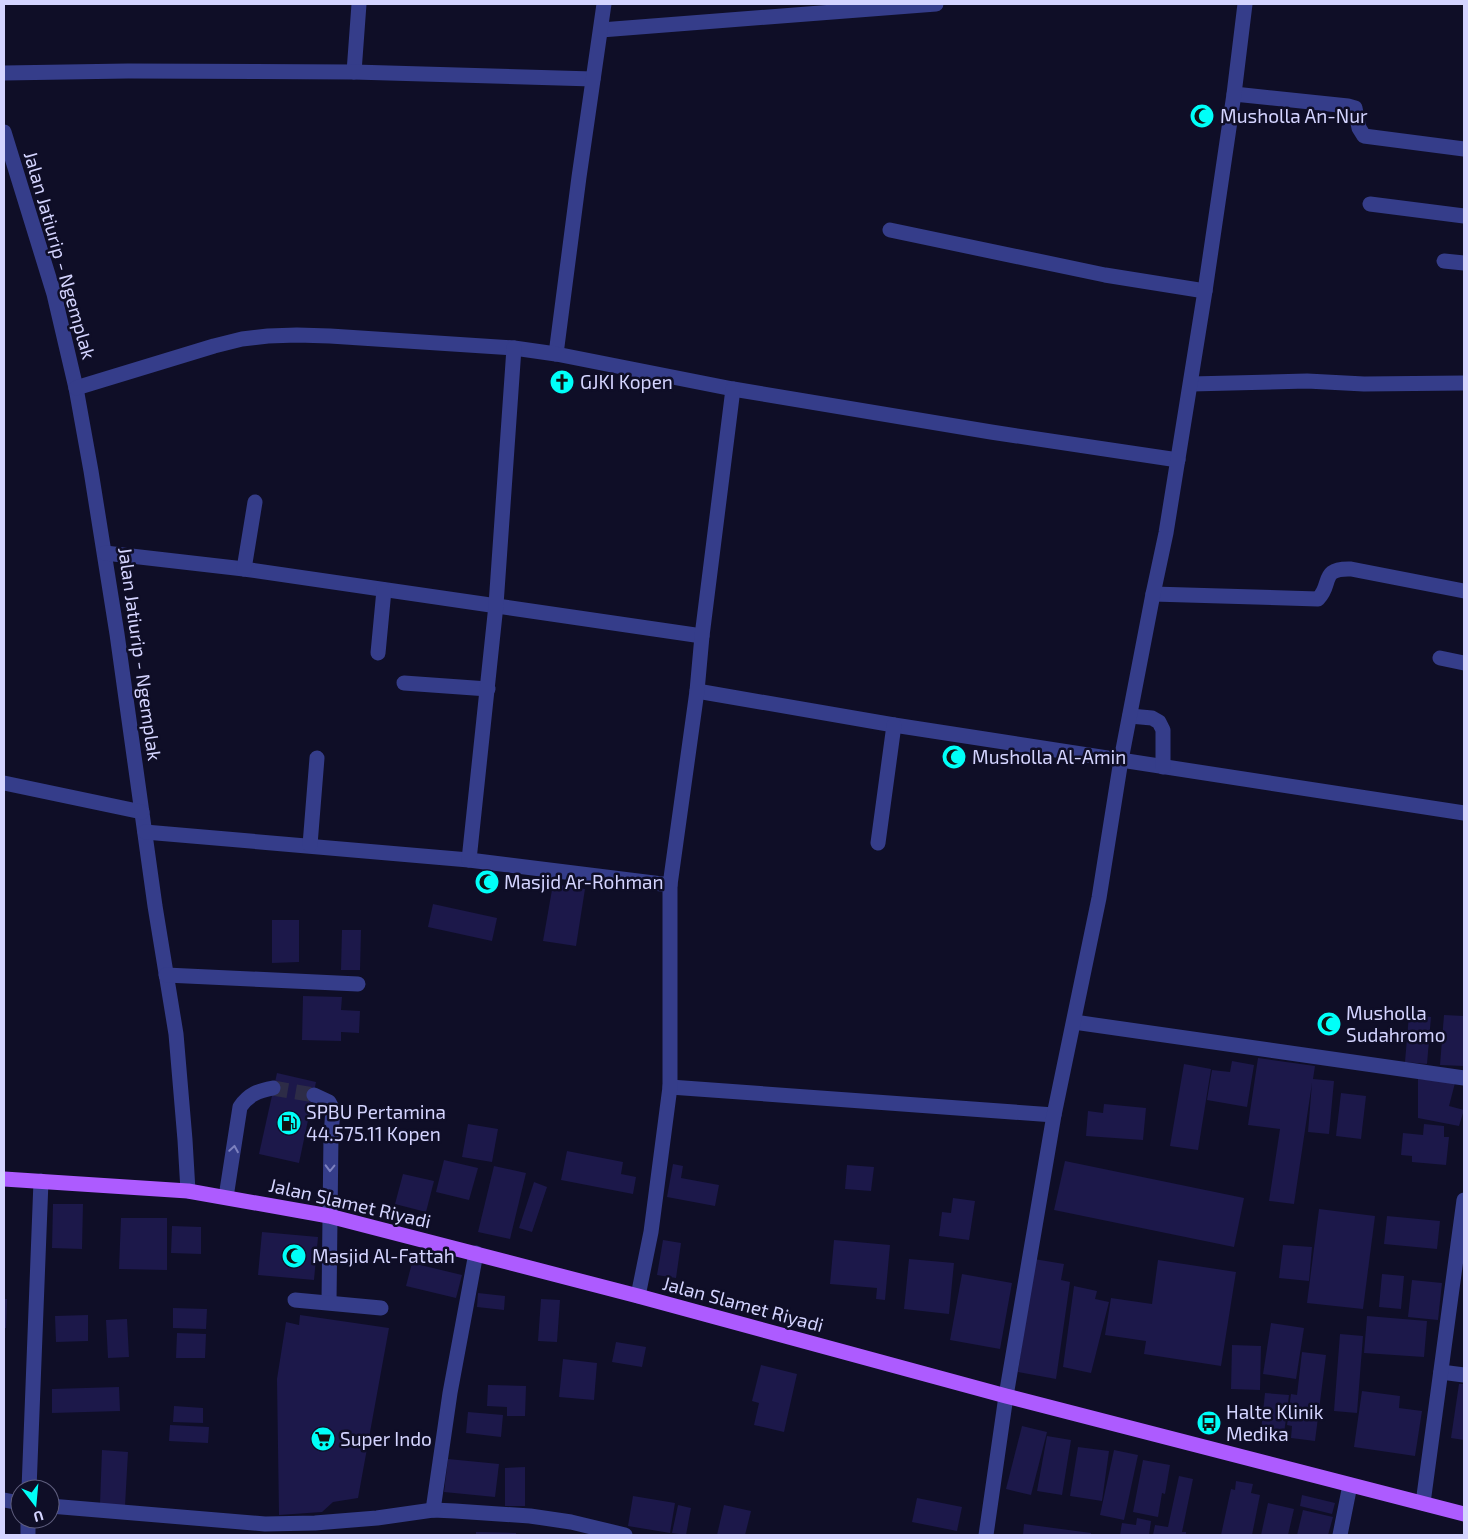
<svg xmlns="http://www.w3.org/2000/svg" width="1468" height="1539" font-family="'Exo 2',sans-serif">
	<style>
		.building { fill: #1c184a }
		.lines { fill: none; stroke-linecap: round; stroke-linejoin: round }
		.minor-tunnel { stroke: #2d2c47; stroke-width: 15; stroke-dasharray: 15 8; stroke-linecap: butt }
		.minor { stroke: #353d8a; stroke-width: 15 }
		.major { stroke: #ad5bff; stroke-width: 15 }
		.oneway { stroke: #7d81bf }
		.labels { text-anchor: middle; stroke-width: 5; stroke-linejoin: round; paint-order: stroke }
		.poi-label { font-size: 19px; fill: #d4d4ff; stroke: #0f0e27; text-anchor: start }
		.street-label { font-size: 19px; fill: #d4d4ff; stroke: #0f0e27 }
	</style>
	<rect width="100%" height="100%" fill="#0f0e27"/>
	<g class="building">
		<path d="M553,884l32,5 -9,57 -33,-5z"/>
		<path d="M433,904l64,14 -5,23 -64,-14z"/>
		<path d="M272,920h27v42l-27,1z"/>
		<path d="M342,930h19l-1,40h-19z"/>
		<path d="M303,996l39,1 -1,13 19,1 -1,22 -18,-1v9l-39,-1z"/>
		<path d="M1409,1015l22,2 -4,47 -22,-2z"/>
		<path d="M1444,1015l20,1v50l-24,-1z"/>
		<path d="M1258,1058l57,8 -2,13 21,2 -5,53 -21,-2 4,-49 -18,121 -25,-3 11,-72 -32,-4z"/>
		<path d="M1232,1061l22,4 -7,42 -40,-7 5,-30 18,2z"/>
		<path d="M1184,1064l27,5 -13,81 -28,-4z"/>
		<path d="M277,1073l39,9 -17,81 -40,-9z"/>
		<path d="M1418,1079l37,4 -6,23 15,4 -5,16 -41,-8z"/>
		<path d="M1341,1093l25,3 -5,43 -25,-3z"/>
		<path d="M1104,1104l42,4 -3,32 -57,-4 2,-25 15,2z"/>
		<path d="M468,1124l30,5 -6,33 -30,-5z"/>
		<path d="M1424,1124l20,2v11h5l-3,28 -34,-3v-6l-11,-1 2,-22 20,2z"/>
		<path d="M567,1151l56,11 -2,12 15,3 -3,17 -72,-14z"/>
		<path d="M444,1160l34,8 -9,32 -33,-8z"/>
		<path d="M1065,1161l179,37 -10,49 -180,-37z"/>
		<path d="M673,1164l10,2 -2,12 38,7 -4,21 -48,-9z"/>
		<path d="M847,1165l27,2 -3,24 -26,-2z"/>
		<path d="M494,1166l32,7 -16,66 -32,-7z"/>
		<path d="M403,1174l31,7 -8,31 -31,-8z"/>
		<path d="M534,1182l13,5 -15,45 -13,-4z"/>
		<path d="M953,1198l22,3 -6,39 -30,-4 3,-24 9,1z"/>
		<path d="M53,1204h30l-1,45 -30,-1z"/>
		<path d="M1319,1209l56,7 -12,93 -56,-6z"/>
		<path d="M1387,1216l53,5 -3,28 -53,-5z"/>
		<path d="M121,1218h46v52l-48,-1z"/>
		<path d="M172,1226l29,1v27l-30,-1z"/>
		<path d="M262,1232l56,5 -4,43 -56,-5z"/>
		<path d="M663,1240l18,3 -5,35 -19,-3z"/>
		<path d="M834,1240l56,5 -5,55 -9,-1 1,-11 -47,-4z"/>
		<path d="M1283,1245l29,2 -3,34 -30,-3z"/>
		<path d="M909,1259l45,4 -5,51 -45,-5z"/>
		<path d="M1034,1259l30,5 -3,16 9,2 -14,97 -38,-7z"/>
		<path d="M1158,1260l78,12 -15,94 -77,-12 2,-13 -41,-6 6,-37 41,6z"/>
		<path d="M412,1263l50,12 -6,23 -50,-12z"/>
		<path d="M962,1274l50,9 -12,66 -50,-9z"/>
		<path d="M1382,1274l22,2 -3,33 -22,-2z"/>
		<path d="M1412,1280l30,3 -4,37 -30,-3z"/>
		<path d="M1074,1286l23,5 -2,8 14,3 -18,71 -28,-6z"/>
		<path d="M478,1293l27,3 -1,14 -27,-3z"/>
		<path d="M4,1299h3l-1,29h-2z"/>
		<path d="M541,1299l19,1 -3,42 -19,-1z"/>
		<path d="M173,1308l34,1 -1,20 -33,-1z"/>
		<path d="M88,1315v26l-32,1 -1,-26z"/>
		<path d="M300,1315l89,13 -31,170 -25,4 -11,10 -43,3 -2,-136 9,-57 13,3z"/>
		<path d="M1367,1316l60,5 -3,36 -60,-4z"/>
		<path d="M127,1319l2,38 -21,1 -2,-38z"/>
		<path d="M1271,1323l33,5 -8,51 -33,-5z"/>
		<path d="M177,1333l29,1 -1,24h-29z"/>
		<path d="M1340,1334l23,2 -6,77 -23,-2z"/>
		<path d="M616,1342l30,5 -4,20 -30,-5z"/>
		<path d="M1232,1345l29,1 -1,44 -29,-1z"/>
		<path d="M1302,1352l24,3 -11,86 -24,-3 1,-12 -5,-1 4,-31 6,1z"/>
		<path d="M563,1359l34,4 -3,37 -35,-3z"/>
		<path d="M761,1365l36,9 -13,58 -30,-7 5,-22 -7,-2z"/>
		<path d="M1459,1384h5v56l-13,-2z"/>
		<path d="M488,1385l38,1 -1,30h-18v-9l-20,-1z"/>
		<path d="M119,1387l1,24 -68,2v-24z"/>
		<path d="M1362,1391l38,5 -1,12 23,3 -7,45 -61,-9z"/>
		<path d="M1265,1393l24,2 -5,39 -23,-3z"/>
		<path d="M174,1406l29,2v15l-30,-1z"/>
		<path d="M468,1412l35,3 -2,22 -35,-4z"/>
		<path d="M170,1425l39,2 -1,16 -39,-2z"/>
		<path d="M1022,1426l25,6 -16,63 -25,-6z"/>
		<path d="M1047,1436l24,4 -9,55 -25,-4z"/>
		<path d="M1078,1447l31,4 -7,50 -32,-5z"/>
		<path d="M102,1450l26,2 -3,54 -25,-2z"/>
		<path d="M1114,1450l24,5 -14,65 -24,-5z"/>
		<path d="M448,1459l51,5 -4,33 -51,-5z"/>
		<path d="M1143,1460l27,5 -5,29 -3,-1 -4,24 -25,-5z"/>
		<path d="M525,1467v39h-20v-38z"/>
		<path d="M1179,1476l14,3 -11,53h4v3h-33l2,-10 13,2z"/>
		<path d="M1236,1481l17,3 -2,9 9,2 -8,40h-31l10,-46 4,1z"/>
		<path d="M1302,1495l33,8 -3,11 -32,-8z"/>
		<path d="M633,1496l42,7 -5,30 -42,-7z"/>
		<path d="M917,1498l45,9 -5,24 -45,-9z"/>
		<path d="M1268,1503l26,6 -6,26h-27z"/>
		<path d="M678,1505l13,3 -5,27 -14,-2z"/>
		<path d="M724,1505l27,6 -6,24h-28z"/>
		<path d="M1303,1510l30,7 -5,18h-31z"/>
		<path d="M1137,1518l14,3 -2,14h-29l2,-12 14,2z"/>
		<path d="M1024,1524l67,9v2h-68z"/>
		<path d="M476,1532l40,1v2h-40z"/>
	</g>
	<g class="lines">
		<path class="minor-tunnel" d="M273,1088l41,7"/>
		<g class="minor">
			<path d="M601,30l335,-26"/>
			<path d="M354,72l5,-68"/>
			<path d="M4,73l124,-2 226,1 239,7"/>
			<path d="M1234,94l114,12 7,2 4,20 5,8 100,13"/>
			<path d="M4,132l50,162 22,94 15,83 26,163 38,272 21,128 9,106 3,51"/>
			<path d="M1370,204l94,12"/>
			<path d="M890,230l215,45 100,16"/>
			<path d="M1444,261l20,2"/>
			<path d="M556,354l23,-177 25,-173"/>
			<path d="M1191,384l116,-3 57,3 100,-1"/>
			<path d="M76,388l138,-42 28,-7 26,-3 29,-1 33,1 184,12 42,6 177,35 258,43 187,28"/>
			<path d="M105,553l139,16 458,67"/>
			<path d="M244,569l11,-67"/>
			<path d="M1153,594l165,5c15,-15 1,-31 33,-30l113,22"/>
			<path d="M378,653l6,-63"/>
			<path d="M1440,658l24,5"/>
			<path d="M404,683l84,6"/>
			<path d="M697,691l197,34 570,88"/>
			<path d="M1130,716l22,2 7,4 4,8v37"/>
			<path d="M4,783l138,29"/>
			<path d="M145,832l324,28 201,25"/>
			<path d="M878,843l16,-118"/>
			<path d="M310,845l7,-87"/>
			<path d="M469,860l27,-255 18,-257"/>
			<path d="M166,975l192,9"/>
			<path d="M1074,1022l390,56"/>
			<path d="M670,1087l384,28"/>
			<path d="M314,1095l15,7 4,8 -2,25 -2,167"/>
			<path d="M226,1197l14,-90c9,-13 18,-16 33,-19"/>
			<path d="M638,1296l13,-64 19,-145v-202l27,-194 5,-55 31,-247"/>
			<path d="M295,1300l86,8"/>
			<path d="M1441,1372l23,3"/>
			<path d="M29,1489l12,-308"/>
			<path d="M4,1500l16,3"/>
			<path d="M1423,1503l41,-303"/>
			<path d="M50,1506l215,18 50,-1 62,-5 56,-8 22,1 75,5 41,6 54,13"/>
			<path d="M433,1510l17,-117 26,-140"/>
			<path d="M28,1535v-16"/>
			<path d="M986,1535l20,-139 48,-281 45,-217 22,-138 32,-166 13,-61 39,-242 29,-197 11,-90"/>
			<path d="M1340,1535l10,-50"/>
		</g>
		<path class="major" d="M4,1179l184,12 141,25 309,80 368,100 458,118"/>
	</g>
	<defs><path id="oneway-chevron" d="M-2-3.5L2.5 0L-2 3.5" fill="none" stroke-width="1.6" stroke-linecap="round" stroke-linejoin="round" transform="scale(1.25)"/></defs>
	<g class="oneway">
		<use href="#oneway-chevron" transform="translate(234 1149) rotate(-81)"/>
		<use href="#oneway-chevron" transform="translate(330 1168) rotate(91)"/>
	</g>
	<defs>
		<symbol id="mosque-disc" viewBox="-11 -11 22 22"><circle r="9.5" fill="#00fff8" stroke="#0f0e27"/><path d="M3.5-4.9A6 6 0 1 0 3.5 4.9A5 5 0 1 1 3.5-4.9Z" fill="#111"/></symbol>
		<symbol id="church-disc" viewBox="-11 -11 22 22"><circle r="9.5" fill="#00fff8" stroke="#0f0e27"/><path d="M-1.2-6h2.4v3.5h3.3v2.4h-3.3V6h-2.4V-.1h-3.3v-2.4h3.3Z" fill="#111"/></symbol>
		<symbol id="fuel-disc" viewBox="-11 -11 22 22"><circle r="9.5" fill="#00fff8" stroke="#0f0e27"/><path d="M-5.5-6h7V0h2V4h1.3V-2.5L3-4.5l.8-.8L6-3V5H2.5V1h-1V6h-7ZM-4.2-4.7v3.2H.2V-4.7Z" fill="#111"/></symbol>
		<symbol id="bus-disc" viewBox="-11 -11 22 22"><circle r="9.5" fill="#00fff8" stroke="#0f0e27"/><path d="M-5-6H5V4H4V6H2V4H-2V6H-4V4H-5ZM-3.5-4V0h7V-4ZM-3.5 1.2v1.5H-2V1.2ZM2 1.2v1.5H3.5V1.2Z" fill="#111"/></symbol>
		<symbol id="supermarket-disc" viewBox="-11 -11 22 22"><circle r="9.5" fill="#00fff8" stroke="#0f0e27"/><path d="M-6-5.5h2.5l.6 2H6L4.5 2H-2.5L-4.4-4H-6ZM-1.5 3.2a1.3 1.3 0 1 0 .1 0ZM3 3.2a1.3 1.3 0 1 0 .1 0Z" fill="#111"/></symbol>
	</defs>
	<g fill-rule="evenodd">
		<use href="#mosque-disc" x="1188" y="102" width="28" height="28"/>
		<use href="#church-disc" x="548" y="368" width="28" height="28"/>
		<use href="#mosque-disc" x="940" y="743" width="28" height="28"/>
		<use href="#mosque-disc" x="473" y="868" width="28" height="28"/>
		<use href="#mosque-disc" x="1315" y="1010" width="28" height="28"/>
		<use href="#fuel-disc" x="275" y="1109" width="28" height="28"/>
		<use href="#mosque-disc" x="280" y="1242" width="28" height="28"/>
		<use href="#bus-disc" x="1195" y="1409" width="28" height="28"/>
		<use href="#supermarket-disc" x="309" y="1425" width="28" height="28"/>
	</g>
	<g class="labels">
		<g class="poi-label">
			<text x="1220" y="123">Musholla An-Nur</text>
			<text x="580" y="389">GJKI Kopen</text>
			<text x="972" y="764">Musholla Al-Amin</text>
			<text x="504" y="889">Masjid Ar-Rohman</text>
			<text x="1346" y="1020">Musholla<tspan x="1346" dy="22">Sudahromo</tspan></text>
			<text x="306" y="1119">SPBU Pertamina<tspan x="306" dy="22">44.575.11 Kopen</tspan></text>
			<text x="312" y="1263">Masjid Al-Fattah</text>
			<text x="1226" y="1419">Halte Klinik<tspan x="1226" dy="22">Medika</tspan></text>
			<text x="340" y="1446">Super Indo</text>
		</g>
		<g class="street-label">
			<text transform="translate(60 255) rotate(74)" y="7">Jalan Jatiurip - Ngemplak</text>
			<text transform="translate(140 654) rotate(82)" y="7">Jalan Jatiurip - Ngemplak</text>
			<text transform="translate(350 1203) rotate(13)" y="7">Jalan Slamet Riyadi</text>
			<text transform="translate(743 1304) rotate(15)" y="7">Jalan Slamet Riyadi</text>
		</g>
	</g>
	<rect width="1468" height="1539" fill="none" stroke="#d4d4ff" stroke-width="10"/>
	<g transform="translate(35 1504) rotate(164)"><circle r="24" fill="#0f0e27" stroke="#5e5d7d"/>
	<path d="M0-4L9 19L0 12L-9 19Z" fill="#00fff8"/>
	<text y="-8" font-size="14" font-weight="bold" text-anchor="middle" fill="#d4d4ff">U</text>
	</g>
</svg>
